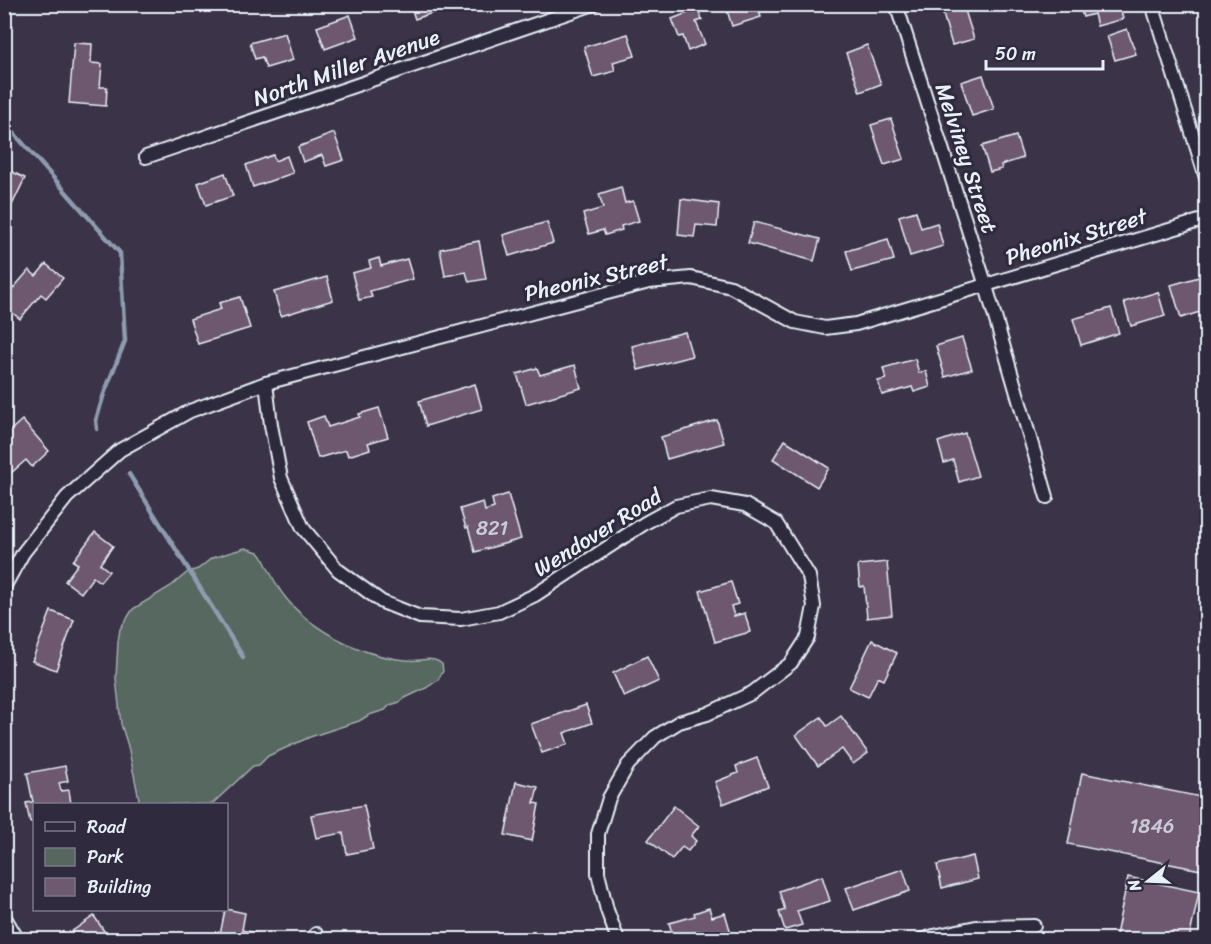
<svg xmlns="http://www.w3.org/2000/svg" width="1211" height="944" font-family="Sriracha,sans-serif">
	<style>
		.green { fill: #57675f; stroke: #a0acac; stroke-width: 1.5 }
		.lines { fill: none; stroke-linecap: round; stroke-linejoin: round }
		.stream { stroke: #8d9cae; stroke-width: 4.5 }
		.building { fill: #6d5970; stroke: #e8f1f8; stroke-width: 1.5 }
		.minor-casing { stroke: #e8f1f8; stroke-width: 16 }
		.minor { stroke: #2f2a3d; stroke-width: 12 }
		.labels { text-anchor: middle; stroke-width: 6; stroke-linejoin: round; paint-order: stroke }
		.number-label { font-size: 20px; fill: #c9cbd6 }
		.street-label { font-size: 22px; fill: #e8f1f8; stroke: #2f2a3d }
	</style>
	<rect width="100%" height="100%" fill="#3b3347"/>
	<filter id="ink" filterUnits="userSpaceOnUse"><feTurbulence type="fractalNoise" baseFrequency=".0167" numOctaves="2"/><feDisplacementMap in="SourceGraphic" scale="12" xChannelSelector="R" yChannelSelector="G"/><feConvolveMatrix kernelMatrix="1 2 1 2 8 2 1 2 1" color-interpolation-filters="sRGB"/></filter>
	<g filter="url(#ink)">
		<path class="green" d="M245,548l13,4 4,4c7,13 13,29 23,41 24,31 73,57 112,62 7,1 16,2 23,1 8,-1 15,-2 22,4l1,7 -5,9 -12,8 -21,10 -5,4 -10,3 -5,5 -16,5 -10,6 -49,16 -42,19 -9,9 -6,1 -41,38h-72l-12,-58 -7,-22 -5,-46 2,-36 2,-13 13,-20 38,-23 17,-14 10,-3 14,-11z"/>
		<g class="lines">
			<g class="stream">
				<path d="M4,122l116,131 5,88 -21,53 -8,26 1,9"/>
				<path d="M129,474l114,183"/>
			</g>
		</g>
		<g class="building">
			<path d="M410,4h26l2,7 -23,8z"/>
			<path d="M725,4h32l4,13 -29,9z"/>
			<path d="M940,4h23l11,35 -22,6z"/>
			<path d="M1079,4h40l4,15 -26,7 -3,-12 -11,3z"/>
			<path d="M698,9l4,11 -6,2 9,22 -17,7 -5,-15 -4,1 -7,-18z"/>
			<path d="M350,15l8,22 -33,12 -8,-22z"/>
			<path d="M1127,29l9,25 -21,6 -8,-24z"/>
			<path d="M285,33l8,27 -27,8 -4,-11 -7,2 -5,-16z"/>
			<path d="M628,34l7,22 -22,6 2,9 -22,6 -9,-30z"/>
			<path d="M74,43l18,1 -1,19 11,1 -2,23h7l-1,19 -37,-3z"/>
			<path d="M867,45l14,39 -21,8 -14,-39z"/>
			<path d="M983,75l11,34 -22,7 -11,-34z"/>
			<path d="M891,119l13,40 -20,6 -13,-40z"/>
			<path d="M334,133l10,27 -18,6 -4,-11 -19,7 -5,-15z"/>
			<path d="M1016,136l7,22 -22,7 1,4 -12,3 -8,-26z"/>
			<path d="M273,155l2,6 12,-5 6,17 -40,14 -7,-22z"/>
			<path d="M4,168l21,10 -14,29 -7,-3z"/>
			<path d="M225,173l8,23 -27,9 -8,-22z"/>
			<path d="M621,187l4,16 8,-2 6,20 -18,5 1,4 -17,5 -2,-5 -14,4 -6,-20 20,-6 -4,-14z"/>
			<path d="M681,199l38,5 -2,23 -21,-2 -2,12 -16,-2z"/>
			<path d="M916,211l5,17 16,-5 6,23 -33,10 -11,-40z"/>
			<path d="M547,222l6,21 -44,13 -6,-21z"/>
			<path d="M754,222l66,17 -6,22 -66,-18z"/>
			<path d="M888,239l6,21 -42,11 -6,-20z"/>
			<path d="M479,241l7,38 -17,3 -3,-10 -21,4 -5,-27z"/>
			<path d="M379,258l2,8 26,-7 6,20 -43,12 2,6 -13,3 -7,-27 19,-5 -2,-7z"/>
			<path d="M46,264l17,14 -17,20 -5,-4 -21,25 -16,-13v-7l25,-29 7,6z"/>
			<path d="M327,277l6,23 -52,16 -7,-24z"/>
			<path d="M1199,277l7,26v7l-25,8 -10,-33z"/>
			<path d="M1158,292l7,24 -34,10 -7,-24z"/>
			<path d="M240,297l10,31 -52,16 -8,-25 31,-10 -2,-6z"/>
			<path d="M1111,308l8,25 -38,12 -8,-26z"/>
			<path d="M685,332l7,24 -54,14 -6,-24z"/>
			<path d="M962,338l10,31 -27,8 -9,-31z"/>
			<path d="M915,359l4,14 7,-2 4,16 -16,5 -2,-5 -30,8 -4,-14 8,-2 -3,-11z"/>
			<path d="M575,365l6,23 -55,16 -9,-30 20,-6 3,7z"/>
			<path d="M475,384l7,25 -56,17 -7,-25z"/>
			<path d="M379,408l9,29 -20,6 2,6 -22,7 -2,-6 -28,8 -11,-36 17,-6 4,11 32,-10 -1,-3z"/>
			<path d="M22,420l27,31 -17,16 -6,-7 -22,19v-30l6,-5 -6,-6v-2z"/>
			<path d="M717,420l7,23 -57,16 -6,-22z"/>
			<path d="M965,433l13,43 -19,6 -6,-22 -9,3 -6,-21z"/>
			<path d="M785,440l44,28 -12,19 -44,-28z"/>
			<path d="M508,494l13,45 -46,13 -7,-25 -2,1 -6,-19 23,-7 2,9 9,-3 -2,-9z"/>
			<path d="M95,532l18,14 -13,18 9,7 -9,11 -7,-5 -12,16 -16,-12 13,-17 -5,-3z"/>
			<path d="M887,562l5,53 -25,3 -3,-32 -4,1 -2,-22z"/>
			<path d="M731,582l7,22 -7,2 3,10 11,-3 5,19 -35,10 -15,-51z"/>
			<path d="M51,611l23,9 -18,50 -24,-9z"/>
			<path d="M872,640l25,13 -13,27 -6,-3 -10,20 -19,-9z"/>
			<path d="M647,656l12,25 -35,16 -11,-24z"/>
			<path d="M586,705l6,18 -28,10 4,11 -26,9 -11,-29z"/>
			<path d="M841,716l27,37 -15,11 -11,-15 -24,17 -22,-31 25,-18 6,9z"/>
			<path d="M757,758l11,28 -45,18 -8,-22 23,-9 -2,-7z"/>
			<path d="M65,766l3,15 -9,2 2,8 8,-1 2,14h-37v18h-4l-4,-19 7,-1 -6,-29z"/>
			<path d="M1082,773l124,25v73l-138,-27z"/>
			<path d="M516,782l22,5 -4,16 5,1 -7,37 -27,-6z"/>
			<path d="M364,805l9,44 -26,5 -4,-21 -27,5 -5,-23z"/>
			<path d="M674,806l25,20 -8,10 5,5 -8,10 -6,-4 -10,12 -24,-19z"/>
			<path d="M973,856l5,23 -36,9 -5,-23z"/>
			<path d="M903,869l7,22 -56,19 -8,-22z"/>
			<path d="M822,876l8,25 -33,10 5,14 -17,5 -6,-18 6,-2 -6,-19z"/>
			<path d="M1128,877l71,15 -10,48h-74z"/>
			<path d="M709,908l3,9 13,-4 8,27h-31l-3,-9 -25,8 -5,-16 26,-7 -1,-3z"/>
			<path d="M226,909l19,4 -3,17 14,3 -1,7h-36l6,-30z"/>
			<path d="M94,916l16,24h-34l-5,-8z"/>
		</g>
		<g class="lines">
			<defs>
				<g id="minor">
					<path d="M896,4l90,282 61,211"/>
					<path d="M1152,4l54,174"/>
					<path d="M146,157l448,-153"/>
					<path d="M266,383l5,42 10,53 22,50 35,42 44,32 38,15 41,2 38,-7 36,-17 110,-72 31,-17 35,-7 34,6 31,18 33,53 5,30 -6,31 -17,26 -39,30 -45,21 -28,8 -24,15 -27,28 -19,33 -11,36v39l9,37 11,30"/>
					<path d="M4,587l19,-34 44,-56 53,-47 70,-39 76,-28 383,-101 42,-4 40,9 64,35 30,6 31,-4 350,-105"/>
					<path d="M4,916l14,24"/>
					<path d="M316,940v-6"/>
					<path d="M921,940l13,-4 42,-9 58,-1"/>
				</g>
			</defs>
			<use href="#minor" class="minor-casing"/>
			<use href="#minor" class="minor"/>
		</g>
	</g>
	<g class="labels">
		<g class="number-label">
			<text x="492" y="535">821</text>
			<text x="1152" y="833">1846</text>
		</g>
		<g class="street-label">
			<text transform="translate(346 67) rotate(-19)" y="8">North Miller Avenue</text>
			<text transform="translate(967 158) rotate(72)" y="8">Melviney Street</text>
			<text transform="translate(1076 236) rotate(-17)" y="8">Pheonix Street</text>
			<text transform="translate(596 277) rotate(-13)" y="8">Pheonix Street</text>
			<text transform="translate(597 532) rotate(-32)" y="8">Wendover Road</text>
		</g>
	</g>
	<rect width="1211" height="944" fill="none" stroke="#2f2a3d" stroke-width="24"/>
	<rect x="12" y="12" width="1187" height="920" fill="none" stroke="#e8f1f8" stroke-width="2" filter="url(#ink)"/>
	<rect x="33" y="803" width="195" height="108" fill="#2f2a3d" stroke="#797a88" stroke-width="1.5"/>
	<rect x="45" y="822" width="30" height="9" fill="#2f2a3d" stroke="#797a88" stroke-width="1.5"/>
	<text x="87" y="833" font-size="18" fill="#e8f1f8">Road</text>
	<rect x="45" y="848" width="30" height="18" fill="#57675f" stroke="#797a88" stroke-width="1.5"/>
	<text x="87" y="863" font-size="18" fill="#e8f1f8">Park</text>
	<rect x="45" y="878" width="30" height="18" fill="#6d5970" stroke="#797a88" stroke-width="1.5"/>
	<text x="87" y="893" font-size="18" fill="#e8f1f8">Building</text>
	<g transform="translate(1148 881) rotate(252)" stroke="#2f2a3d" stroke-width="4.5" paint-order="stroke">
	<path d="M0-4.5L10 22L0 15L-10 22Z" fill="#e8f1f8"/>
	<text y="-9" font-size="16" font-weight="bold" text-anchor="middle" fill="#e8f1f8">N</text>
	</g>
	<path d="M986 60v9h117v-9" fill="none" stroke="#e8f1f8" stroke-width="3"/>
	<text x="995" y="60" font-size="18" fill="#e8f1f8" stroke="#2f2a3d" stroke-width="4.5" paint-order="stroke">50 m</text>
</svg>
